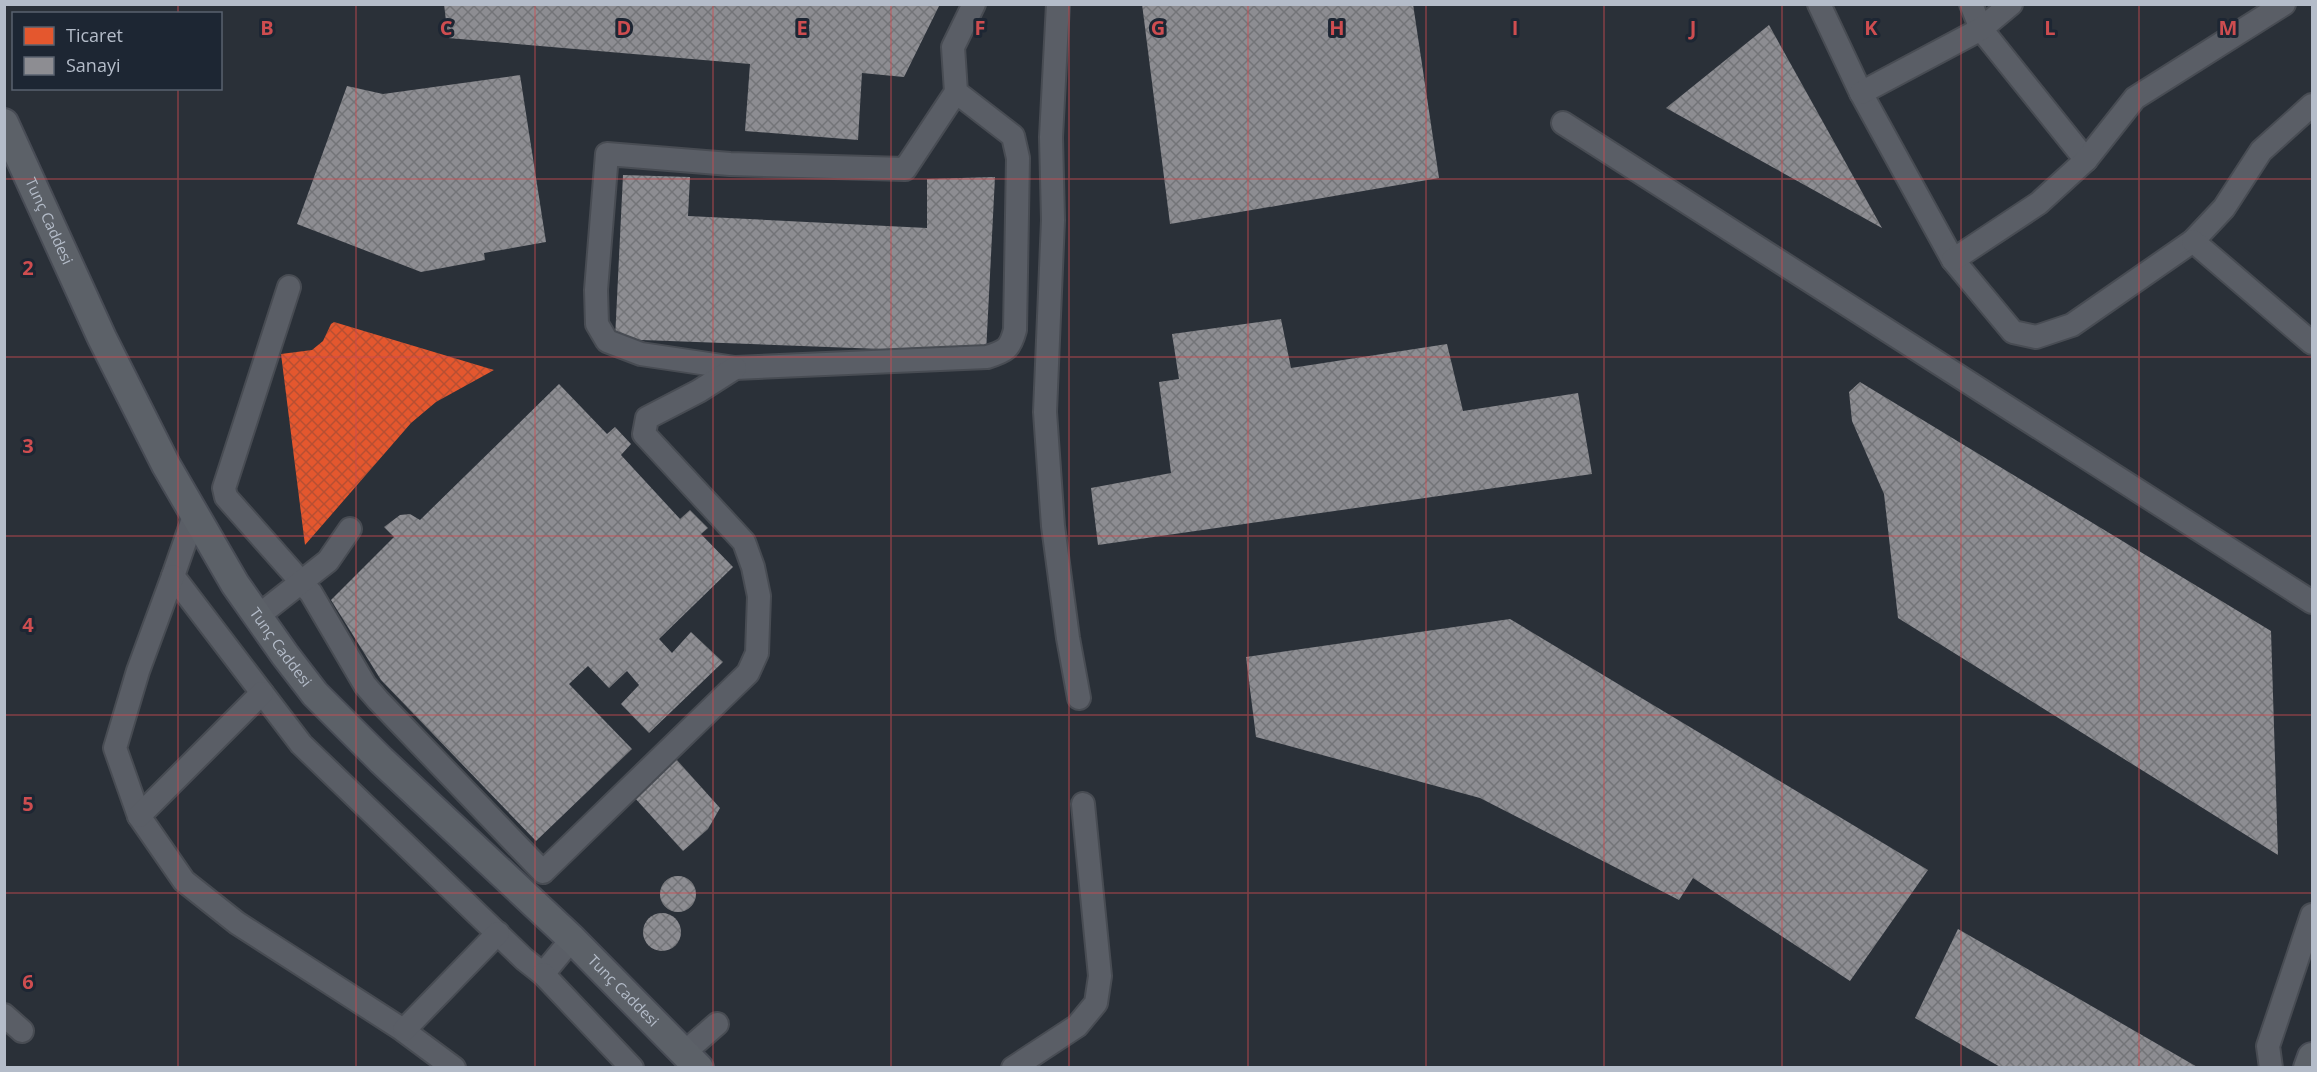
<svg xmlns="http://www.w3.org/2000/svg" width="2317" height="1072" font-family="'Open Sans',sans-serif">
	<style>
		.shops { fill: url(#shops-cross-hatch) }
		.industry { fill: url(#industry-cross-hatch) }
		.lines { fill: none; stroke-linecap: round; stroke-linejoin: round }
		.minor-casing { stroke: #484c53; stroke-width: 26 }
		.major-casing { stroke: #484c55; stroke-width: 32 }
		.minor { stroke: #5a5e66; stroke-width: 22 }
		.major { stroke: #5c6168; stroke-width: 28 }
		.grid { fill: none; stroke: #ce4d50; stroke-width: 1.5; stroke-opacity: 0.55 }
		.labels { text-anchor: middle; stroke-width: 6; stroke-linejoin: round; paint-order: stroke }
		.street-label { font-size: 15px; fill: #b4bcc9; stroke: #1d2633 }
		.grid-label { font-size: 20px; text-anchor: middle; font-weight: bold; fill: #ce4d50; stroke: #1d2633; stroke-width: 6; stroke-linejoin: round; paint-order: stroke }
	</style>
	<defs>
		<pattern id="shops-cross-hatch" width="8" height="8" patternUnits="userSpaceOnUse" patternTransform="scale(1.5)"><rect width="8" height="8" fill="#e4572e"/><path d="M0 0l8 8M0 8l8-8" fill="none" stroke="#b84f32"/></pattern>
		<pattern id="industry-cross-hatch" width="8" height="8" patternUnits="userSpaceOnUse" patternTransform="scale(1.5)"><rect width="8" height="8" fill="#8d8d92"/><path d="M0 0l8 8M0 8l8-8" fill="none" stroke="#737478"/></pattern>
	</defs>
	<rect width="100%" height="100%" fill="#2a3038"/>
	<path class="shops" d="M334,322l160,48 -58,32 -25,21 -106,122 -24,-191 31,-4 11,-9 8,-17z"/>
	<g class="industry">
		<path d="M444,4h496l-36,73 -42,-4 -4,67 -113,-9 5,-67 -302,-26z"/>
		<path d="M1142,4h271l26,174 -269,46z"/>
		<path d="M1769,25l113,203 -216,-120z"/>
		<path d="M520,75l26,167 -62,11 1,7 -64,12 -124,-48 50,-138 36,8z"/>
		<path d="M623,175l67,2 -2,39 239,12v-49l68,-2 -9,176 -371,-14z"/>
		<path d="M1281,319l10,49 156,-24 16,67 115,-18 14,81 -494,71 -7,-57 80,-15 -12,-91 20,-3 -7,-45z"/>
		<path d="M1860,382l411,249 7,224 -380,-237 -14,-124 -32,-73 -3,-29z"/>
		<path d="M559,384l48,50 8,-7 16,17 -10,11 59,64 10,-9 18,18 -7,6 32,33 -74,72 13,14 19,-21 32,30 -74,71 -28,-29 18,-19 -12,-14 -18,17 -21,-22 -19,18 63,65 -96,92 -155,-161 -50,-80 63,-63 -10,-10 16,-12 10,-1 10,6z"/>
		<path d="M1510,619l418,251 -78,111 -157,-103 -14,22 -199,-102 -224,-61 -10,-80z"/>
		<path d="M676,759l44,49 -12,21 -25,22 -49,-54z"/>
		<circle cx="678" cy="894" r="18"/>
		<circle cx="662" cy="932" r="19"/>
		<path d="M1958,929l241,139h-197l-87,-50z"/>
	</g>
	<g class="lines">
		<defs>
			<g id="minor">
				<path d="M1058,4l-7,133 2,83 -8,192 8,114 15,112 11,60"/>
				<path d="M1819,4l42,89 92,167 60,72 23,5 36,-12 121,-84 31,-33 37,-57 51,-46"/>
				<path d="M1971,4l10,25 105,131"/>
				<path d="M956,92l57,44 5,22 -3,172c-5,19 -9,21 -28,27l-252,11 -94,-14 -34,-13 -10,-17 -1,-34 11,-136 123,10 175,5 51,-77 -3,-45 21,-43"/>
				<path d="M1861,93l120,-64 30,-25"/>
				<path d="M1563,123l749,479"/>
				<path d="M2193,241l119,102"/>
				<path d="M1953,260l86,-57 47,-43 49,-62 149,-94"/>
				<path d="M289,287l-65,201 2,9 85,96 54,92 13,15 165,172 205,-199 9,-20 2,-57 -6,-29 -9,-25 -100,-108 3,-16 52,-27 36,-23"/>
				<path d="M194,516l-21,60 128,168 223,215 19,15 29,-35"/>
				<path d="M173,576l-35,95 -23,77 24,68 45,65 53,42 163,105 54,40"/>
				<path d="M258,616l70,-55 22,-32"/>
				<path d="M139,816l123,-123"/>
				<path d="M543,974l89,94"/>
				<path d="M4,1015l18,16"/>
				<path d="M404,1030l94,-97"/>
				<path d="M685,1052l32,-28"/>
				<path d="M1013,1068l64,-42 19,-23 4,-27 -17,-172"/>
				<path d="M2271,1068l-3,-22 44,-131"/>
			</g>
			<g id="major">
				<path id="s1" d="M4,123l98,215 64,127 69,119 50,71 30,39 66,66 191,179 127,129"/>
				<path d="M2308,1068l4,-11"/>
			</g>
		</defs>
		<use href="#minor" class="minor-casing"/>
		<use href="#major" class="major-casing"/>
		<use href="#minor" class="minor"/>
		<use href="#major" class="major"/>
	</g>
	<path class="grid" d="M178,4v10M356,4v1064M535,4v1064M713,4v1064M891,4v1064M1069,4v1064M1248,4v1064M1426,4v1064M1604,4v1064M1782,4v1064M1961,4v1064M2139,4v1064M178,88v980M4,179h2308M4,357h2308M4,536h2308M4,715h2308M4,893h2308"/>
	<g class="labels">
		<g class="street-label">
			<text dy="5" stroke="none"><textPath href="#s1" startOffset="108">Tunç Caddesi</textPath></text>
			<text dy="5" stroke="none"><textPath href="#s1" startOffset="594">Tunç Caddesi</textPath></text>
			<text dy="5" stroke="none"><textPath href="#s1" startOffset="1080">Tunç Caddesi</textPath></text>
		</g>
	</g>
	<g class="grid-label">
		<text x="267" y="35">B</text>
		<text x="446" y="35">C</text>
		<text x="624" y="35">D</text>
		<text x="802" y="35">E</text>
		<text x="980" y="35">F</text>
		<text x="1158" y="35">G</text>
		<text x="1337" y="35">H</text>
		<text x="1515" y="35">I</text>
		<text x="1693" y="35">J</text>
		<text x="1871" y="35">K</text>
		<text x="2050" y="35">L</text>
		<text x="2228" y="35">M</text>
		<text x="28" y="275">2</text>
		<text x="28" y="453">3</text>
		<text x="28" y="632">4</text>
		<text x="28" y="811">5</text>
		<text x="28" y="989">6</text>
	</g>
	<rect width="2317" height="1072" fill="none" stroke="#b4bcc9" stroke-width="12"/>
	<rect x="12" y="12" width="210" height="78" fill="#1d2633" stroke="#59626f" stroke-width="1.5"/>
	<rect x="24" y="27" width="30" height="18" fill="#e4572e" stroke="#59626f" stroke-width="1.5"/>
	<text x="66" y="42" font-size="18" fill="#b4bcc9">Ticaret</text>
	<rect x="24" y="57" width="30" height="18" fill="#8d8d92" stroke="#59626f" stroke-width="1.5"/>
	<text x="66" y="72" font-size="18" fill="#b4bcc9">Sanayi</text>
</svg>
